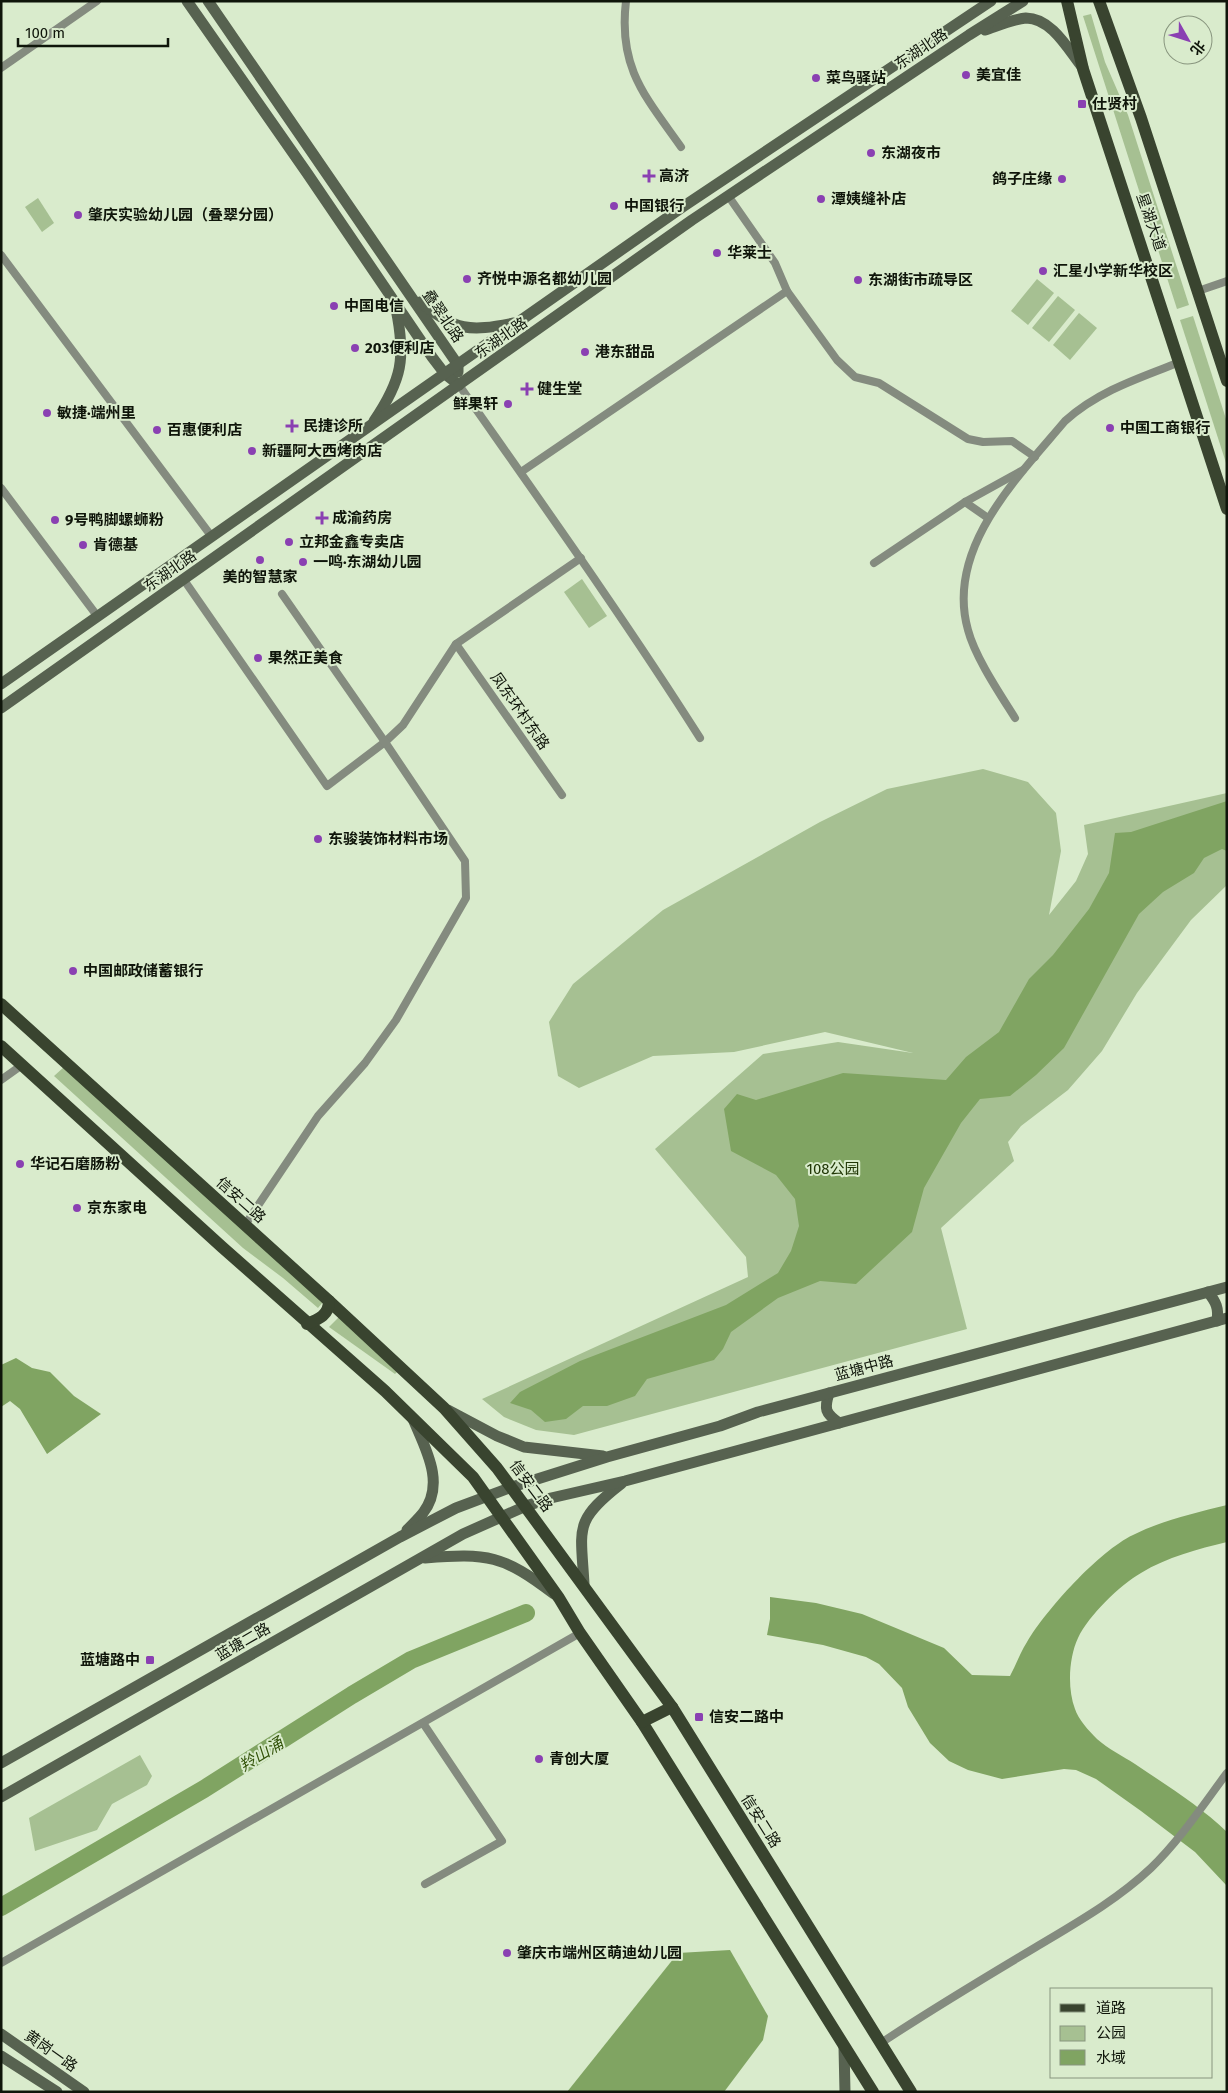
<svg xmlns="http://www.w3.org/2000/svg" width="1228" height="2093" font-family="'Fira Sans','Noto Sans SC',sans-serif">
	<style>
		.green { fill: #a6c092 }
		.water { fill: #80a462 }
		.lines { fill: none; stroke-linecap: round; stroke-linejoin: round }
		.river { stroke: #80a462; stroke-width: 18 }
		.minor { stroke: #848b7f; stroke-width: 8 }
		.secondary { stroke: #576250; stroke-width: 11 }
		.primary { stroke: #39442f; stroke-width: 12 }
		.poi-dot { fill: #8a40b2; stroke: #d9ebcc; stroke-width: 2 }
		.labels { text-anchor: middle; stroke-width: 4; stroke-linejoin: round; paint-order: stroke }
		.street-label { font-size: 15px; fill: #0f150a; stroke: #d9ebcc }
		.poi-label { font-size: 15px; font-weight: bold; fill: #0f150a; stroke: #d9ebcc; text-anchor: start }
		.park-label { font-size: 15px; fill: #213706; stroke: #d9ebcc }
		.water-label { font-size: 16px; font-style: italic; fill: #325209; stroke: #d9ebcc }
	</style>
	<rect width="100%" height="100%" fill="#d9ebcc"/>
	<g class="green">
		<path d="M1091,14l14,48 23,53 61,190 -12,4 -94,-293z"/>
		<path d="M38,198l16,25 -12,9 -17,-25z"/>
		<path d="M1037,279l17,14 -26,32 -17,-14z"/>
		<path d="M1058,296l17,14 -26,32 -17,-14z"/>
		<path d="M1079,313l18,15 -27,32 -17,-15z"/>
		<path d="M1193,316l34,106v44l-47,-146z"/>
		<path d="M582,579l25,37 -18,12 -25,-36z"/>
		<path d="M983,769l45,13 28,31 5,38 -12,64 27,-34 12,-27 -4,-29 143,-32v92l-36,35 -54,73 -35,58 -34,39 -47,36 -13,16 6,19 -73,67 26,101 -393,106 -38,-5 -32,-13 -22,-18 266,-122 -2,-20 -91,-108 108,-95 75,-12 75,11 -88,-21 -91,20 -81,4 -74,32 -21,-12 -9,-54 24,-38 90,-74 157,-88 67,-33z"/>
		<path d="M64,1067l259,235 -5,6 -35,-30 -40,-30 -189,-172z"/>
		<path d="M339,1317l59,54 -3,3 -66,-47z"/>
		<path d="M140,1755l12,21 -5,9 -35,19 -15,26 -62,21 -6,-33z"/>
	</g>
	<g class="water">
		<path d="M1227,801v50l-5,-2 -18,9 -10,15 -31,19 -24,22 -75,134 -28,27 -26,21 -30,3 -19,24 -37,65 -12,44 -56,52 -36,-3 -42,17 -47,34 -8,17 -9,11 -67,19 -12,17 -28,10h-24l-17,13 -21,3 -14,-12 -21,-7 10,-11 60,-31 146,-56 52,-32 13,-22 8,-25 -4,-27 -19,-24 -45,-24 -7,-42 13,-15 19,6 87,-27 103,7 20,-23 33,-25 30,-53 24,-24 36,-46 20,-36 6,-40 16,-1z"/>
		<path d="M16,1358l16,10 18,4 24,24 27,18 -54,40 -27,-45 -10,-8 -9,6v-42z"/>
		<path d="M1227,1505v37c-29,7 -60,15 -86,31 -21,12 -52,42 -63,65 -9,19 -11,50 -3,71 3,10 14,22 22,30 11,10 26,17 38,25 31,21 65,42 92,68v54l-32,-34 -54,-41 -45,-32 -20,-9 -12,-1 -62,10 -34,-9 -19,-9 -19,-18 -22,-36 -6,-19 -23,-24 -13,-7 -43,-12 -56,-10 3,-16v-22l46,6 46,11 82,34 28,27 38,1c6,-11 10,-23 17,-34 19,-32 72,-91 106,-107 30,-15 62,-22 94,-30z"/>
		<path d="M730,1950l38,66 -5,24 -39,52h-157l111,-139z"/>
	</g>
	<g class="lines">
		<path class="river" d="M1,1907l203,-118 148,-94 59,-35 115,-47"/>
		<g class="minor">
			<path d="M626,1c-8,67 19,95 55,146"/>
			<path d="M1,68l96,-67"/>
			<path d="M729,197l46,66 12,28 50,69 18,17 24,6 89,56 15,3 29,-1 23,16"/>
			<path d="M1,255l211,282"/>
			<path d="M1198,291l29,-10"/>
			<path d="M459,385c82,117 165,233 241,353"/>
			<path d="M521,472l266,-181"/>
			<path d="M1,488l97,129"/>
			<path d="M965,502l23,16"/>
			<path d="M874,563l91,-61 58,-32"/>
			<path d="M184,580l143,206 58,-44 18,-17 53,-81 125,-86"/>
			<path d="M456,644l106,151"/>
			<path d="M1015,718c-15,-24 -40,-61 -47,-88 -23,-81 49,-152 97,-209 33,-30 74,-43 115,-59"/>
			<path d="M1,1080l21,-15"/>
			<path d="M245,1225l73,-109 47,-53 31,-43 70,-122 -1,-37 -80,-119 -103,-148"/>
			<path d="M423,1723l79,118 -77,43"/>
			<path d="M1,1963l579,-330"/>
			<path d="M881,2043c51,-34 103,-65 155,-96 40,-24 81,-47 115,-79 29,-28 52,-63 76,-95"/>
		</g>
		<g class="secondary">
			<path d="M187,1l120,172 125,184 13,17 14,11"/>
			<path d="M208,1l250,364v7"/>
			<path d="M985,30c12,-4 28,-11 41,-12 26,0 43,33 57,50"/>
			<path d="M420,302c37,29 48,30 94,21"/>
			<path d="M374,421c28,-41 32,-63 22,-112"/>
			<path d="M1,684l683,-478 307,-205"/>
			<path d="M1,708l691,-488 277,-185 54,-34"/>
			<path d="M1208,1292c8,10 11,16 9,29"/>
			<path d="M829,1393c-5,16 -4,20 10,30"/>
			<path d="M448,1410l49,26 27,11 79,9"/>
			<path d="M407,1530c5,-5 11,-11 16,-17 23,-30 2,-65 -10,-94"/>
			<path d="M425,1558c63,-5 78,-3 129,36"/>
			<path d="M584,1584c-3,-56 -11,-63 37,-100"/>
			<path d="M1,1763l399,-226 56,-29 56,-21 95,-30 113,-31 38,-14 469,-125"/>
			<path d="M1,1797l462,-263 63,-28 25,-8 74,-17 602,-163"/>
			<path d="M1,2034l83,58"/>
			<path d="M844,2047l1,45"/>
			<path d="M1,2056l56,36"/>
		</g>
		<g class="primary">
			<path d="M1067,1l16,68 144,440"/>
			<path d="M1099,1l42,117 86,263"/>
			<path d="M1,1004l328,297 115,107 53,60 175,239 239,385"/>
			<path d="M1,1046l221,201 163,144 88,86 86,121 21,35 62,89 231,370"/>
			<path d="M307,1324c12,-5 22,-9 22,-23"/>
			<path d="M642,1722l30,-15"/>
		</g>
	</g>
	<g class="poi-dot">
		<circle cx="966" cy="75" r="5"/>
		<circle cx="816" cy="78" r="5"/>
		<rect x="1077" y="99" width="10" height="10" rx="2.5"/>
		<circle cx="871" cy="153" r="5"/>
		<path d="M646.5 168.5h5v5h5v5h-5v5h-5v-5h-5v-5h5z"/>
		<circle cx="1062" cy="179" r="5"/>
		<circle cx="821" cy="199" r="5"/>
		<circle cx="614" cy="206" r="5"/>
		<circle cx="78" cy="215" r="5"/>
		<circle cx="717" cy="253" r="5"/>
		<circle cx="1043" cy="271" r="5"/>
		<circle cx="467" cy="279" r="5"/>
		<circle cx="858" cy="280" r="5"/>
		<circle cx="334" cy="306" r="5"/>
		<circle cx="355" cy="348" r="5"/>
		<circle cx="585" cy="352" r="5"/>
		<path d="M524.5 381.5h5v5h5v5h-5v5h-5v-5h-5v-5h5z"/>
		<circle cx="508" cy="404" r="5"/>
		<circle cx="47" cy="413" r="5"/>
		<path d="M289.5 418.5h5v5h5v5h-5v5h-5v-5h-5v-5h5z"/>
		<circle cx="1110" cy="428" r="5"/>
		<circle cx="157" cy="430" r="5"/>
		<circle cx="252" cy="451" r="5"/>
		<path d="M319.5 510.5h5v5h5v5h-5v5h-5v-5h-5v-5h5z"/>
		<circle cx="55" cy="520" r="5"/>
		<circle cx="289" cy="542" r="5"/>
		<circle cx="83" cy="545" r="5"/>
		<circle cx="260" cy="560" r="5"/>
		<circle cx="303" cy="562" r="5"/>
		<circle cx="258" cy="658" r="5"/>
		<circle cx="318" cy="839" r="5"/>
		<circle cx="73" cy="971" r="5"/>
		<circle cx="20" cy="1164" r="5"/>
		<circle cx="77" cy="1208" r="5"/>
		<rect x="145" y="1655" width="10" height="10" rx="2.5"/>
		<rect x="694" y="1712" width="10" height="10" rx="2.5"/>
		<circle cx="539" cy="1759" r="5"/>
		<circle cx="507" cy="1953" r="5"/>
	</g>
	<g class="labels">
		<g class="street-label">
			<text transform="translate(921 49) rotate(-34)" y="5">东湖北路</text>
			<text transform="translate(1151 222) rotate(71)" y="5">星湖大道</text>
			<text transform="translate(443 316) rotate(56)" y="5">叠翠北路</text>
			<text transform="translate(501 338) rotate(-35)" y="5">东湖北路</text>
			<text transform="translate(170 571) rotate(-35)" y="5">东湖北路</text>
			<text transform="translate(520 711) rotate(55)" y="5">凤东环村东路</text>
			<text transform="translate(241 1200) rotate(42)" y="5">信安二路</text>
			<text transform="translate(864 1368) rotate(-15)" y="5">蓝塘中路</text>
			<text transform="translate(531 1486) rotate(53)" y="5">信安二路</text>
			<text transform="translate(243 1642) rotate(-30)" y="5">蓝塘二路</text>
			<text transform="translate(761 1821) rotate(58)" y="5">信安二路</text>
			<text transform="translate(51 2051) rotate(35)" y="5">黄岗一路</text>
		</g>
		<g class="poi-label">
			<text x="976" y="80">美宜佳</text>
			<text x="826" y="83">菜鸟驿站</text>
			<text x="1092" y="109">仕贤村</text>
			<text x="881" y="158">东湖夜市</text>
			<text x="659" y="181">高济</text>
			<text x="1052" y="184" text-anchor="end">鸽子庄缘</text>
			<text x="831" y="204">潭姨缝补店</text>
			<text x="624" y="211">中国银行</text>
			<text x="88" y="220">肇庆实验幼儿园（叠翠分园）</text>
			<text x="727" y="258">华莱士</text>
			<text x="1053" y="276">汇星小学新华校区</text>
			<text x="477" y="284">齐悦中源名都幼儿园</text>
			<text x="868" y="285">东湖街市疏导区</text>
			<text x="344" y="311">中国电信</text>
			<text x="365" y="353">203便利店</text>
			<text x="595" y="357">港东甜品</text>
			<text x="537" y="394">健生堂</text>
			<text x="498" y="409" text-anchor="end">鲜果轩</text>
			<text x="57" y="418">敏捷·端州里</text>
			<text x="303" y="431">民捷诊所</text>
			<text x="1120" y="433">中国工商银行</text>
			<text x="167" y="435">百惠便利店</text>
			<text x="262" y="456">新疆阿大西烤肉店</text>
			<text x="332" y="523">成渝药房</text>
			<text x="65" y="525">9号鸭脚螺蛳粉</text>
			<text x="299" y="547">立邦金鑫专卖店</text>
			<text x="93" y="550">肯德基</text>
			<text x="313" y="567">一鸣·东湖幼儿园</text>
			<text x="260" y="582" text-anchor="middle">美的智慧家</text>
			<text x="268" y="663">果然正美食</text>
			<text x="328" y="844">东骏装饰材料市场</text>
			<text x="83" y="976">中国邮政储蓄银行</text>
			<text x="30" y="1169">华记石磨肠粉</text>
			<text x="87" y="1213">京东家电</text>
			<text x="140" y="1665" text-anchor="end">蓝塘路中</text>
			<text x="709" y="1722">信安二路中</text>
			<text x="549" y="1764">青创大厦</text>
			<text x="517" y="1958">肇庆市端州区萌迪幼儿园</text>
		</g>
		<g class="park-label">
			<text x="833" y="1174">108公园</text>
		</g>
		<g class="water-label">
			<text transform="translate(261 1754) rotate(-32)" y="6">羚山涌</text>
		</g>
	</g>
	<rect width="1228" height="2093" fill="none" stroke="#0f150a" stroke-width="5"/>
	<rect x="1050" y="1988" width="162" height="90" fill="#d9ebcc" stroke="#88957e"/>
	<rect x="1060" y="2004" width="25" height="8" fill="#39442f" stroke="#88957e"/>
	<text x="1096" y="2013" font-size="15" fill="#0f150a">道路</text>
	<rect x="1060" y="2026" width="25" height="15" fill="#a6c092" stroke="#88957e"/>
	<text x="1096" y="2038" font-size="15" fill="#0f150a">公园</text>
	<rect x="1060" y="2050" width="25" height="15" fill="#80a462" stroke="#88957e"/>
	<text x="1096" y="2063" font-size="15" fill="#0f150a">水域</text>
	<g transform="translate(1188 40) rotate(129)"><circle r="24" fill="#d9ebcc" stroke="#88957e"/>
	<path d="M0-4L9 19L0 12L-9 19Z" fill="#8a40b2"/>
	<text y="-8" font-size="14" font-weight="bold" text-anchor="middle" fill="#0f150a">北</text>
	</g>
	<path d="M18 38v8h150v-8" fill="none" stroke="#0f150a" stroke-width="2.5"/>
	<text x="25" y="38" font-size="15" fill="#0f150a" stroke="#d9ebcc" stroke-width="4" paint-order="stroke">100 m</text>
</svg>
